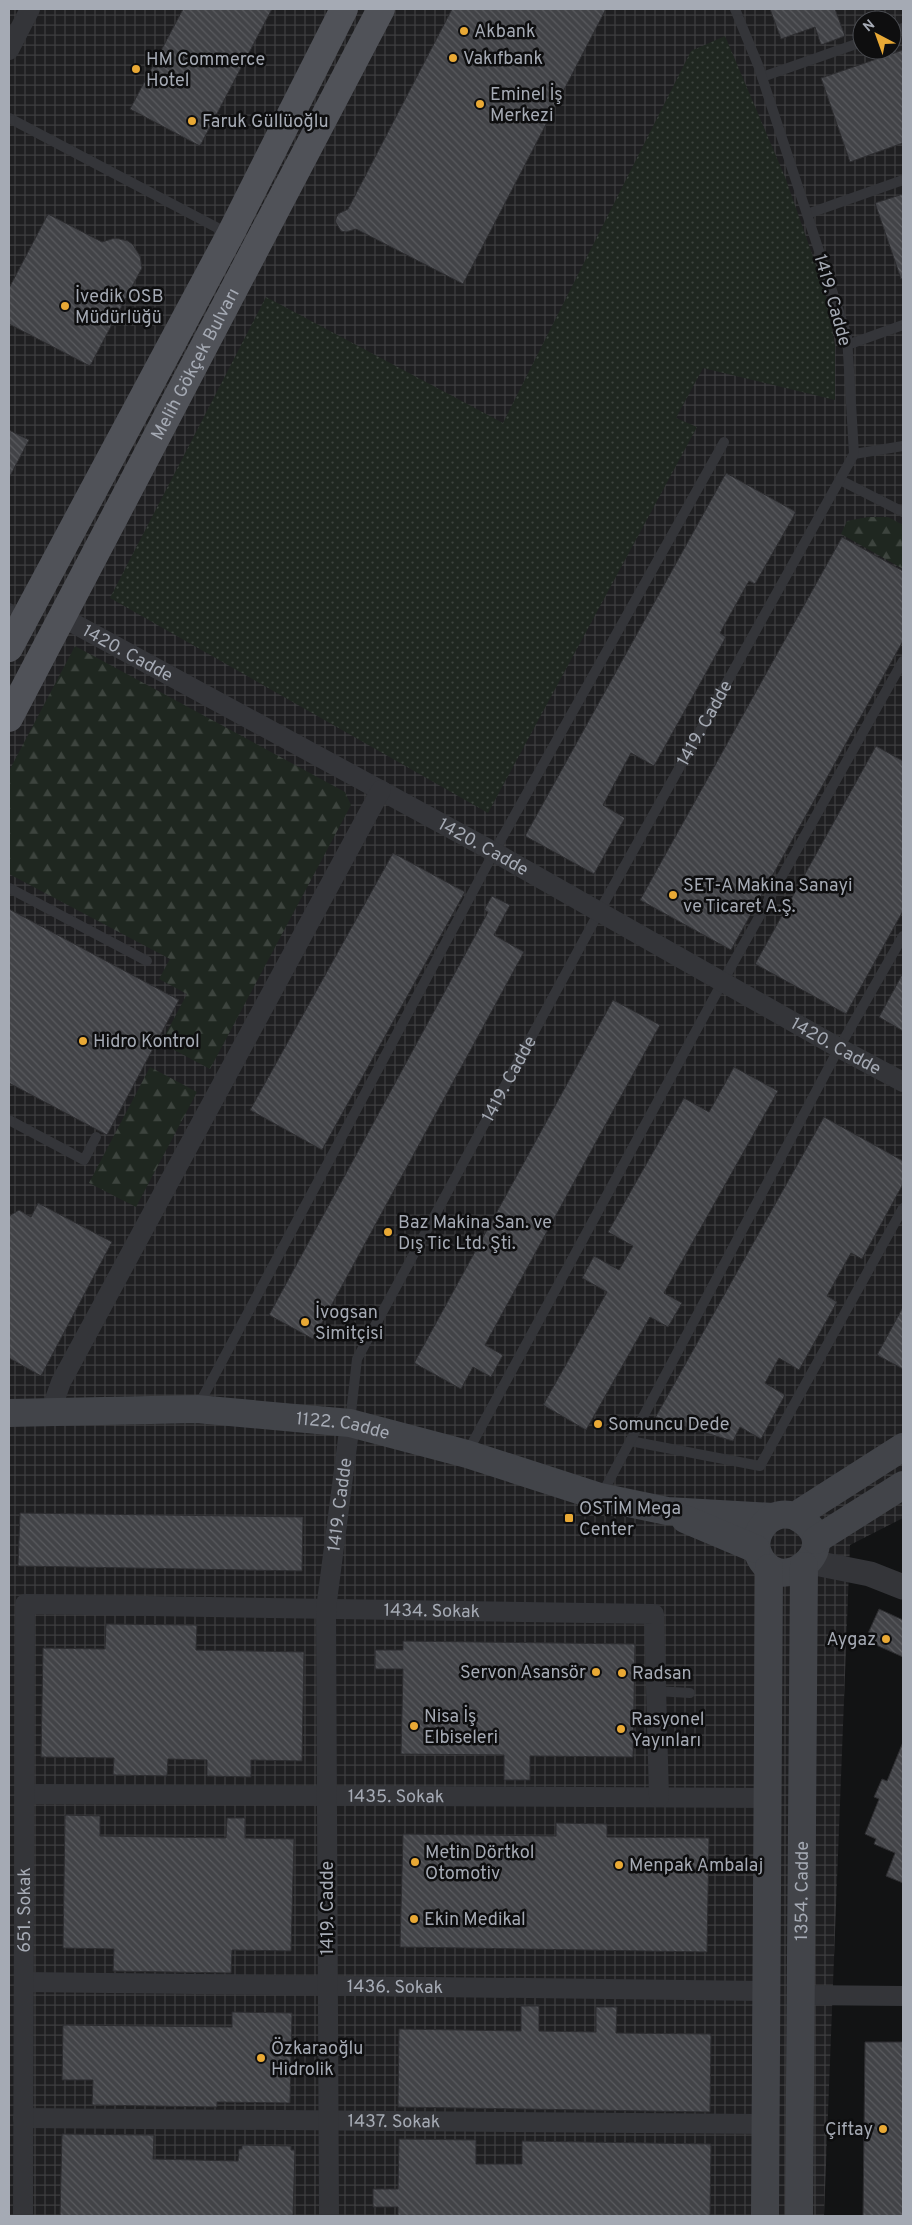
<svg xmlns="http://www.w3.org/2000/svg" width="912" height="2225" font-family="Overpass,sans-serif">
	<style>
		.industrial { fill: url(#industrial-grid); fill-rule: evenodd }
		.grass { fill: url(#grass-dots) }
		.forest { fill: url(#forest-firs) }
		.building { fill: url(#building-back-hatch); stroke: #2d2d30 }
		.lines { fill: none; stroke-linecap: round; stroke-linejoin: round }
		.service { stroke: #343539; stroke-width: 10 }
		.minor { stroke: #343539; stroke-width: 20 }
		.tertiary { stroke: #343539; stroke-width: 25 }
		.secondary { stroke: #424449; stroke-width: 28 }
		.primary { stroke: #505258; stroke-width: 28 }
		.poi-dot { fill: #e9a935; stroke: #0e0e0f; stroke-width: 2 }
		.labels { text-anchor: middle; stroke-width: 5; stroke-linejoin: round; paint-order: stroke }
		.poi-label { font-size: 18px; fill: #a5aab4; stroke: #0e0e0f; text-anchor: start }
		.street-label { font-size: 18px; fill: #a5aab4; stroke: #0e0e0f }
	</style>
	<defs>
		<pattern id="industrial-grid" width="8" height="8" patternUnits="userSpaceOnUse" patternTransform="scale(1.25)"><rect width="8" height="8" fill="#1f1f21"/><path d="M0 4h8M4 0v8" fill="none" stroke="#3d3d3f"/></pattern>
		<pattern id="grass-dots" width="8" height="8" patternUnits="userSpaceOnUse" patternTransform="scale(1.25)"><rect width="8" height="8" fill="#1f2720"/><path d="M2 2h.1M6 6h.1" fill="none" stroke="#3d443e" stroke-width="1.8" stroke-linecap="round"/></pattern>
		<pattern id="forest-firs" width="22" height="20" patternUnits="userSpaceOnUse" patternTransform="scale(1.25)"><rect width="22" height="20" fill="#1f2720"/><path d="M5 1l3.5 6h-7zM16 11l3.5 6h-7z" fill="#3d443e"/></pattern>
		<pattern id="building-back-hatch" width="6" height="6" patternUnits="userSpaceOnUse" patternTransform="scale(1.25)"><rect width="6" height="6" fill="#424347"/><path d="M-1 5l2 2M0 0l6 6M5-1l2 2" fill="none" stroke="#5a5b5f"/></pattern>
	</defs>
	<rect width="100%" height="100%" fill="#121314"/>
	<path class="industrial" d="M9,9h894v1509l-53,27 -26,671h-815zM862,20h30v30h-30z"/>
	<path class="grass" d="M725,36l60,141 40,114 10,54v55l-132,-32 -27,50 21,9 -209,386 -378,-215 156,-301 237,126 188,-372z"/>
	<g class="forest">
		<path d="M868,517h20l15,8v44l-62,-35 6,-13z"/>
		<path d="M75,646l270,146 6,13 -141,264 -49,-26 26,-49 -28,-15 11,-20 -161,-85v-103z"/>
		<path d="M150,1067l47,25 -61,115 -47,-24z"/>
	</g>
	<g class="building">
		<path d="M183,9h89l-72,137 -70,-37z"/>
		<path d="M452,9h154l-143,275 -107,-55 -10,3 -5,-1 -6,-10 3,-7 10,-5z"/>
		<path d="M770,9h65l10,27 -24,9 -6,-18 -34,12z"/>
		<path d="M903,50v93l-53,19 -29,-84z"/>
		<path d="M903,194v84l-2,1 -26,-76z"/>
		<path d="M48,214l54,28 13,-4 13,3 5,4 7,11 2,12 -52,98 -81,-42v-36z"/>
		<path d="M9,430l20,10 -20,38z"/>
		<path d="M726,473l70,39 -41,72 -6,-3 -29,52 6,4 -72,129 -23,-13 -28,52 22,13 -31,56 -69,-38z"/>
		<path d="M842,537l61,34v70l-172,309 -91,-50z"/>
		<path d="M876,746l27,15v150l-57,103 -91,-50z"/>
		<path d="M393,853l72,39 -143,258 -72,-40z"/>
		<path d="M492,896l18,9 -16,30 30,17 -211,387 -44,-24 219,-403 -4,-2z"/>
		<path d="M9,909l170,91 -72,135 -98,-52z"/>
		<path d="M903,973v58l-24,-14z"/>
		<path d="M613,1000l47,25 -175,320 18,10 -12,22 -18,-10 -12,22 -47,-26z"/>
		<path d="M734,1067l44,24 -114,202 18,10 -14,24 -18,-10 -64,113 -43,-25 64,-113 -25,-14 12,-22 25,14 14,-24 -25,-14 24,-43 52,-91 25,14z"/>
		<path d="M824,1117l79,44v23l-41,75 -11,-6 -24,43 10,6 -38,68 -20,-12 -14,25 20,12 -24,44 -21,-12 -7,14 -78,-23z"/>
		<path d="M38,1203l74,39 -71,134 -32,-18v-142l10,-6 12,7z"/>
		<path d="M903,1307v62l-26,-14z"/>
		<path d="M20,1513l283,4 -1,54 -284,-5z"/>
		<path d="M879,1609l24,11v37l-38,-17z"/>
		<path d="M106,1624l91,1 -1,25 108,2 -2,109 -51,-1v17l-44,-1v-16l-39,-1 -1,17 -54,-1 1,-17 -73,-1 2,-109 62,1z"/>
		<path d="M403,1641l232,3 -2,113 -103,-1v24h-26v-25l-103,-1 2,-85h-28v-19h28z"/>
		<path d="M903,1742v141l-17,-7 9,-23 -21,-9 2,-5 -11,-5 14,-35 -5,-2 8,-18 5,2z"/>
		<path d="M65,1815l35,1v20l126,2 1,-20h18v20l49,1 -3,112 -59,-1 -1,23 -118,-2 1,-22 -51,-1z"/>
		<path d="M556,1823l51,1v13l102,1 -2,114 -307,-5 3,-113 153,2z"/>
		<path d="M521,2006h18v25l57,1v-25h21l-1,26 95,1 -1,78 -312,-5 1,-78 122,2z"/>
		<path d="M232,2012l60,1 -2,90 -73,-1v5l-125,-2 1,-25h-31l1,-55 169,2z"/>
		<path d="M865,2042h38v174h-40z"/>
		<path d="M62,2134l92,1 -1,24 85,2 1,-12h3v-4l49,1v4h4l-2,66h-233z"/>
		<path d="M399,2139l77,1v24h46v-23l189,3 -1,72h-312v-9h-25v-18h25z"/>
	</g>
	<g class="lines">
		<g class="service">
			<path d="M892,32l11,-4"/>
			<path d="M762,77l100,-35"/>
			<path d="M9,118l220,116"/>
			<path d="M807,214l96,-34"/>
			<path d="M847,345l56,-20"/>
			<path d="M854,454l49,-8"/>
			<path d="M840,480l63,32"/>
			<path d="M9,608l15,9"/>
			<path d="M9,888l138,73"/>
			<path d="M9,1120l75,40 12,-23"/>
			<path d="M197,1408l297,-556 230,-410"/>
			<path id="s1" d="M350,1422l7,-63 242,-447 255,-458 -7,-118 -89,-271 -23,-56"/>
			<path d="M630,1441l130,25 143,-258"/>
			<path d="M467,1453l256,-472 180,-320"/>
			<path d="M601,1496l238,-448 64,-112"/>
			<path d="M656,1691l34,2"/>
		</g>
		<g class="minor">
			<path d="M9,50l21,-41"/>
			<path id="s2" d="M62,617l432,235 345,196 64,34"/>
			<path d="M52,1412l2,-10 7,-20 320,-592"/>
			<path id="s3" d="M25,1794l742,4"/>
			<path id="s4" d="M24,1982l742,9"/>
			<path d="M801,1995l102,1"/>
			<path id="s5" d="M23,2118l742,6"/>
			<path id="s6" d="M23,2216l2,-612 629,10 5,183"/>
			<path id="s7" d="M329,2216l-3,-607 24,-186"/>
		</g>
		<path class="tertiary" d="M810,1562l60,12 33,13"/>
		<g class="secondary">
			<path id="s8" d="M9,1413l188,-4 153,14 117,31 133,43 67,14 106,6"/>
			<path d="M795,1516c57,29 -18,87 -37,37 -6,-16 6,-35 22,-38 5,-1 11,0 15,1l108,-69"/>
			<path d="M685,1519l71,30"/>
			<path d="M816,1540l87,-55"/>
			<path d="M765,2216l4,-648"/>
			<path id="s9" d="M799,2216l5,-650"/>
		</g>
		<g class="primary">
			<path d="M9,648l221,-413 114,-226"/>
			<path id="s10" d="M9,718l372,-709"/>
		</g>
	</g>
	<g class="poi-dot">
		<circle cx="464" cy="31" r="5"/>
		<circle cx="453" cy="58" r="5"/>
		<circle cx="136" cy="69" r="5"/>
		<circle cx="480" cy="104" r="5"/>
		<circle cx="192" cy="121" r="5"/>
		<circle cx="65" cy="306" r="5"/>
		<circle cx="673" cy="895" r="5"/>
		<circle cx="83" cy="1041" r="5"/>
		<circle cx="388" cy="1232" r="5"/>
		<circle cx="305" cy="1322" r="5"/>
		<circle cx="598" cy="1424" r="5"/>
		<rect x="564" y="1513" width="10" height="10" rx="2.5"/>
		<circle cx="886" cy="1639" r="5"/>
		<circle cx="596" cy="1672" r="5"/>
		<circle cx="622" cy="1673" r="5"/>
		<circle cx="414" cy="1726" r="5"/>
		<circle cx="621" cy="1729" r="5"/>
		<circle cx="415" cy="1862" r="5"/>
		<circle cx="619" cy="1865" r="5"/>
		<circle cx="414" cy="1919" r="5"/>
		<circle cx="261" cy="2058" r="5"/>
		<circle cx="883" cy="2129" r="5"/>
	</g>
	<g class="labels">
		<g class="poi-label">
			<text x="474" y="37">Akbank</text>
			<text x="463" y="64">Vakıfbank</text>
			<text x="146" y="65">HM Commerce<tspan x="146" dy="21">Hotel</tspan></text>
			<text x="490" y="100">Eminel İş<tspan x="490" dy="21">Merkezi</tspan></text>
			<text x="202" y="127">Faruk Güllüoğlu</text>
			<text x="75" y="302">İvedik OSB<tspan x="75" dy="21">Müdürlüğü</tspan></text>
			<text x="683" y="891">SET-A Makina Sanayi<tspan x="683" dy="21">ve Ticaret A.Ş.</tspan></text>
			<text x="93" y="1047">Hidro Kontrol</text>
			<text x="398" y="1228">Baz Makina San. ve<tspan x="398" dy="21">Dış Tic Ltd. Şti.</tspan></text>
			<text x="315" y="1318">İvogsan<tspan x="315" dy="21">Simitçisi</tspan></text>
			<text x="608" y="1430">Somuncu Dede</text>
			<text x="579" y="1514">OSTİM Mega<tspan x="579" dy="21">Center</tspan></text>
			<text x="876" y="1645" text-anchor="end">Aygaz</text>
			<text x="586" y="1678" text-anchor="end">Servon Asansör</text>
			<text x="632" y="1679">Radsan</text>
			<text x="424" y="1722">Nisa İş<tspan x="424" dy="21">Elbiseleri</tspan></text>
			<text x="631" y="1725">Rasyonel<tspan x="631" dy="21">Yayınları</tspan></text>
			<text x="425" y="1858">Metin Dörtkol<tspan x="425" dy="21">Otomotiv</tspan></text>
			<text x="629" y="1871">Menpak Ambalaj</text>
			<text x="424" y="1925">Ekin Medikal</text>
			<text x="271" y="2054">Özkaraoğlu<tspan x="271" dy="21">Hidrolik</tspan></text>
			<text x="873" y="2135" text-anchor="end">Çiftay</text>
		</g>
		<g class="street-label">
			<text transform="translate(833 300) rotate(74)" y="6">1419. Cadde</text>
			<text dy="6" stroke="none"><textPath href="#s10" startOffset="400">Melih Gökçek Bulvarı</textPath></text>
			<text dy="6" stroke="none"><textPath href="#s2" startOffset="75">1420. Cadde</textPath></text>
			<text dy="6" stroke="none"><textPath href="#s1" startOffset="788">1419. Cadde</textPath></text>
			<text dy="6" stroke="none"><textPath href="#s2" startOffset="480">1420. Cadde</textPath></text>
			<text dy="6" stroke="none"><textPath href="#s2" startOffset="885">1420. Cadde</textPath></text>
			<text dy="6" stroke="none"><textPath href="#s1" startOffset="382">1419. Cadde</textPath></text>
			<text dy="6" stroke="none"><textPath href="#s8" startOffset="335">1122. Cadde</textPath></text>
			<text dy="6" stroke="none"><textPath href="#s7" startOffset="712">1419. Cadde</textPath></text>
			<text dy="6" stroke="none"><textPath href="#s6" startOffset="1019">1434. Sokak</textPath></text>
			<text dy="6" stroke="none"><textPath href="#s3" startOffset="371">1435. Sokak</textPath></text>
			<text dy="6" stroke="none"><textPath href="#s9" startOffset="325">1354. Cadde</textPath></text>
			<text transform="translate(327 1908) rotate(-90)" y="6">1419. Cadde</text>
			<text dy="6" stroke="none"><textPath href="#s6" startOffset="306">651. Sokak</textPath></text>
			<text dy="6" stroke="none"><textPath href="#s4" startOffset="371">1436. Sokak</textPath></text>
			<text dy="6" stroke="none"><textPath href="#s5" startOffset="371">1437. Sokak</textPath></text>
		</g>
	</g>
	<rect width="912" height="2225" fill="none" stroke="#a5aab4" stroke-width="20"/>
	<g transform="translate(877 35) rotate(319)"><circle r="24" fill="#0e0e0f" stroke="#4a4c51"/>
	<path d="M0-4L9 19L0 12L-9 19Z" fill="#e9a935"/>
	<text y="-8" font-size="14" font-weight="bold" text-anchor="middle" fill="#a5aab4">N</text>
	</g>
</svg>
